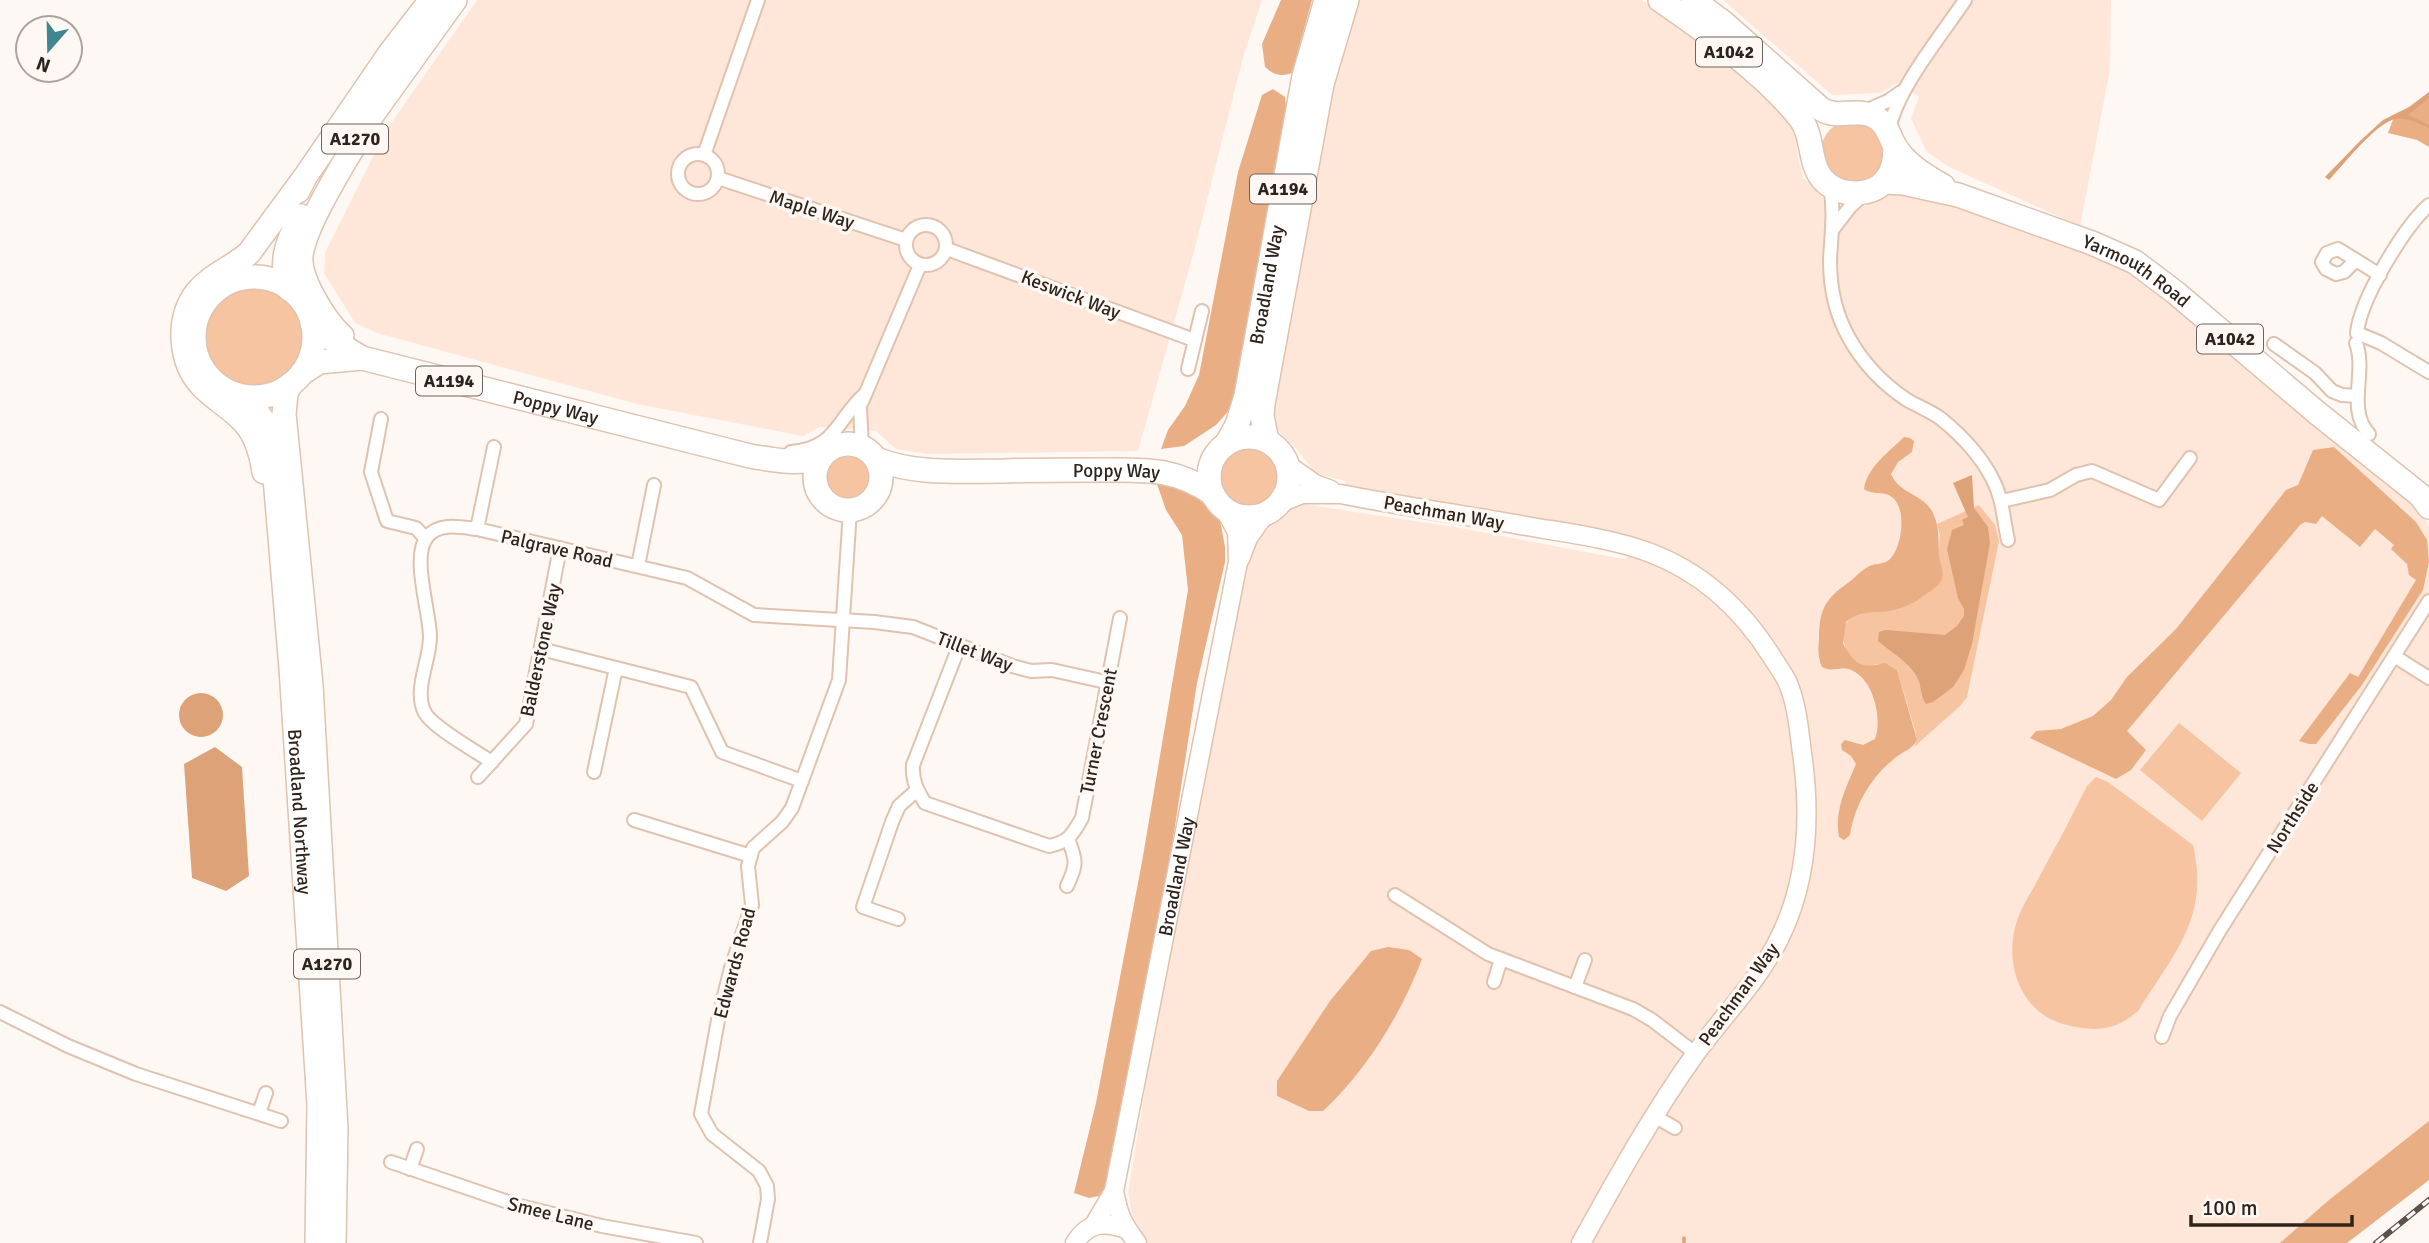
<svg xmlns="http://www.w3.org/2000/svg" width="2429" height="1243" font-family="Signika,sans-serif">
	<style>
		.built { fill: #fee7d8 }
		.green { fill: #f6c4a1 }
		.forest { fill: #eaae84 }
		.water { fill: #dda278 }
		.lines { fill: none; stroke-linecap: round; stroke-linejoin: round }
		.stream { stroke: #dda278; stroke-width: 3.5 }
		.street-casing { stroke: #e0c2ae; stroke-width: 16 }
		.secondary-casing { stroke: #e0c2ae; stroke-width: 21 }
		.highway-casing { stroke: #e0c2ae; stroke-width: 26 }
		.street { stroke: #fff; stroke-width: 12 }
		.secondary { stroke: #fff; stroke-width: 18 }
		.highway { stroke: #fff; stroke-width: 23 }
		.rail-casing { stroke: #5b514a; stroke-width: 6 }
		.rail { stroke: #fef8f4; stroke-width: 3.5; stroke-dasharray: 10; stroke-linecap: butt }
		.labels { text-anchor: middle; stroke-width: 7; stroke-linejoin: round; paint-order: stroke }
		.shield { fill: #fef8f4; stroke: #6d645d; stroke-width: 2 }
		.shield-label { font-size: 18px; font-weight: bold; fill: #2f241c }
		.street-label { font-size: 19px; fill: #2f241c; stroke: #fef8f4 }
	</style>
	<rect width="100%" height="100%" fill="#fef8f4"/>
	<g class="built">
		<path d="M477,0h785l-18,54 -51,201 -55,196 -210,3 -32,-5 -20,-18 -56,-4 -17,9 -166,-32 -260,-71 -22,-10 -31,-50 1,-20 62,-124z"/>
		<path d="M1360,0h282l49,32 77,66 23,24 5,14 2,21 5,21 13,9 9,15 28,10 29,-21 20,-1 107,30 116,46 296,244 8,17v653l-82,63h-1199l-16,-29 -4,-21 26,-159 92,-473 10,-24 10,-12 30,-22 159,24 168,32 22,-8 -299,-56 -1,-14 -30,-8 -19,-25 -17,-16 -5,-9 2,-27 59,-317z"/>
		<path d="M1723,0h388l-1,69 -30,157 -131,-59 -23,-16 -15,-33 8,-21 -21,-14 -18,10 -48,2z"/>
	</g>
	<g class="green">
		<circle cx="1853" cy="152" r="32"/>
		<circle cx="253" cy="338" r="52"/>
		<circle cx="1248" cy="476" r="30"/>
		<circle cx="849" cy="478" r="24"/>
		<path d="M1979,505l16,20 4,16 -32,156 -7,9 -46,41 3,-7 -2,-10 -18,-60c-4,-2 -10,-6 -15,-6 -9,-1 -17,6 -26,-1 -15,-14 -20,-40 2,-49 8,-3 14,-1 22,-2 15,-3 42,-16 55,-24l5,-53 -3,-11z"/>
		<path d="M2179,723l62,50 -39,48 -62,-51z"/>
		<path d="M2096,777l12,5 85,63c17,73 -19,108 -55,166 -24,21 -45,21 -75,13 -42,-12 -59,-59 -47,-100 4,-15 14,-29 21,-43 17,-31 34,-63 50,-95z"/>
	</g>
	<g class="forest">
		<path d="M1281,0h31l-20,73c-11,4 -18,2 -27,-6l-3,-23z"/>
		<path d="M1273,89l12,8 1,9 -46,274 -8,27 -16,18 -32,21 -23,3 7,-19 17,-24 14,-31 39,-203 24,-77z"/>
		<path d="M2429,96v51l-12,-7 -29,-7 6,-16z"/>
		<path d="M1904,437l6,1 4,3 -2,11 -14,10 -7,12c8,20 33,20 42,39 7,15 5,26 6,42 0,8 7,17 2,26 -3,6 -11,10 -16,14 -13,10 -28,16 -45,17 -15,1 -22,0 -34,10l-3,22c13,21 17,25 42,19l12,7 20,70c-5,10 -14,11 -22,18 -24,19 -40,46 -45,77l-6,5 -5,-3c-5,-27 7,-49 17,-73l-5,-8 -9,-6 -1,-6 4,-4 18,5 12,-6c8,-21 -2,-62 -26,-70 -10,-3 -15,4 -27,-2 -4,-10 -4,-16 -3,-27 0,-27 4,-39 26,-55 8,-5 13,-12 21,-17 8,-6 17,-2 24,-9 12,-12 17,-49 3,-61 -8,-8 -20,-2 -29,-9 3,-22 25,-37 40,-52z"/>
		<path d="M2334,447l82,75 11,18 2,22 -6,28 -61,95 -46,59h-7l-10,-3 51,-68 8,4 58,-97 -7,-5 -2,-11 -16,-15 3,-4 -19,-16 -15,18 -38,-31 -6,8 -11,-2 -5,3 -173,206 19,19 -15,20 -15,9 -86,-41 6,-7 25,-2 32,-13 18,-16 16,-23 49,-48 110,-139 12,-5 15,-35z"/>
		<path d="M1157,484h15l16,5 32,31 5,27v15l-28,121 -26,169 -58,318 -9,25 -15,3 -15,-5 22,-90 46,-241 46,-272 -6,-55 -16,-25z"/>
		<path d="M1388,947l21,3 13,9c-21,55 -55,111 -99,152h-14l-32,-15v-15l53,-80 41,-50z"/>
		<path d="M2429,1121v59l-82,63h-67l49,-43z"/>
	</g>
	<g class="water">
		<path d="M2429,92v6l-21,17 21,10v3c-11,-4 -24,-13 -37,-8 -18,6 -49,45 -63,60l-4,-3 35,-36 23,-21 26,-13z"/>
		<path d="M1972,475l2,33 14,19 2,16 -18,101 -8,26 -11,17 -20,15 -7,2c-6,-8 -4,-18 -9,-27 -9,-16 -25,-24 -39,-36l1,-9 7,-2 59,5 12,-9 7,-10v-7l-6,-11 -11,-49 5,-19 12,-5 -2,-5 6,-3 -15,-34z"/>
		<circle cx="201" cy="715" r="22"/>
		<path d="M215,747l27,20 7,109 -23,15 -34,-13 -8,-114z"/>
	</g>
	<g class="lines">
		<path class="stream" d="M1684,1238v5"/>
		<defs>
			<g id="street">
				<path d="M1865,111l23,-10 13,-9"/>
				<path d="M1889,132c5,-40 53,-97 76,-132"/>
				<circle cx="698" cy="174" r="20"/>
				<path d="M704,155l54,-155"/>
				<path d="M718,178l188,62"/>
				<path d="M1830,187c5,25 1,48 0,74 0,26 6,54 19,77 14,25 34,46 58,62 11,6 23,11 33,18 20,16 40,37 52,60 11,20 11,40 16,62"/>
				<path d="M2429,205c-25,22 -69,95 -72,128l24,10 48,29"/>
				<circle cx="926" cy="245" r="20"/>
				<path d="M1833,229l17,-22 15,-14"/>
				<path d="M947,249l247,91"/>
				<path d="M2355,261l-11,11 -8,2 -10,-5 -4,-7 5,-9 11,-4 42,26"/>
				<path d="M2356,343c11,30 -10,66 13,91"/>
				<path d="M2274,344l41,29 17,18 10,4 15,1"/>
				<path d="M1188,369l14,-58"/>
				<path d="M862,402l58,-137"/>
				<path d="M860,408l2,39"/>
				<path d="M381,419l-10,53 16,49 29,7 9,10"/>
				<path d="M791,452c46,-4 45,-32 74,-58"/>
				<path d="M2002,501l48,-11 26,-15 16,-4 67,29 31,-42"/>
				<path d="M477,529l17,-82"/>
				<path d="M638,566l16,-81"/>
				<path d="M960,644l-47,121c-1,16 4,25 12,38l124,43c20,-4 23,-11 33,-28l38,-200"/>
				<path d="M541,649l150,38 31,65 80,29"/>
				<path d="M2394,656l35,22"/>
				<path d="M492,762c-15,-10 -62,-36 -68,-51 -10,-22 6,-51 6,-74 0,-25 -19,-81 -3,-100 12,-15 33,-10 50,-8l210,49 67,37 120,7 39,5 99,39 19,5 21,-1 54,12"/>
				<path d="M594,772l22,-104"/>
				<path d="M478,777l48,-53 34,-176"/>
				<path d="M634,820l117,36"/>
				<path d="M1067,886c10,-21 10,-25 1,-47"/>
				<path d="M1395,895l93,59 145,55 19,11 43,33"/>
				<path d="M898,919l-35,-12 29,-85 7,-16 18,-16"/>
				<path d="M1494,982l7,-23"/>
				<path d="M1575,987l10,-27"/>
				<path d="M0,1012l68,34 68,28 145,47"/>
				<path d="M2162,1037l8,-21 50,-86 209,-329"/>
				<path d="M259,1113l7,-20"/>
				<path d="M1654,1116l21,12"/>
				<path d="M391,1162l129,44 82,20 94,17"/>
				<path d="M410,1169l7,-20"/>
				<path d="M760,1243l8,-44 -1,-13 -8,-15 -47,-37 -11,-20 17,-94 13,-52 21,-63 -4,-39 5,-18 29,-26 10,-14 47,-128 11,-170"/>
			</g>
			<g id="secondary">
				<path d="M1288,465l27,19 16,6"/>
				<path d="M1280,503l22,-9h38c62,12 124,21 186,32 40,7 84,12 122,26 54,20 94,57 124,105 5,8 11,16 15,24 10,22 12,49 15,72 9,63 6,127 -22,184 -21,43 -56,78 -84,116 -43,60 -79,125 -115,190"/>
				<path d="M1240,559l8,-21 17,-24"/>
				<path d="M1114,1191c5,26 8,31 23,52"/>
				<path id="s1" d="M1094,1225l20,-34 124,-629 -1,-30 -13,-24"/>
				<path d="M1075,1243c13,-21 29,-22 51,-14"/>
			</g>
			<g id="highway">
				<path d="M1660,0c44,30 107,76 140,118 16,21 6,50 29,67 14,11 42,11 55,-3 9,-9 11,-23 11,-35"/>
				<path d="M1693,0l31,23 97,86c17,11 36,-2 54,8 13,7 14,20 21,31 12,18 30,28 47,38"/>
				<path d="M365,125l90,-125"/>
				<path id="s2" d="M1884,182l19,1 55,12 134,48 43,19 41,31 140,119 104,83 9,12"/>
				<path d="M298,191l7,-14 85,-124 41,-53"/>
				<circle cx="254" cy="337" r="60"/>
				<path d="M289,289c-10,-28 -2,-48 12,-73"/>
				<path id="s3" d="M312,323l25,20 25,15 388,98c24,4 47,9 71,2"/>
				<path d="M342,336c-17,-15 -43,-57 -41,-80 4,-35 53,-108 71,-141"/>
				<path d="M302,373l17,-11 43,-4"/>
				<path d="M291,384l-5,9 -2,21 27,271 25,444 -2,114"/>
				<path id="s4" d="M238,395c19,15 27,23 34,47l19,226 28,437 -2,138"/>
				<circle cx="1249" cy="477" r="40"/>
				<path d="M1267,441l-5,-25 1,-12 59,-320 25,-84"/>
				<path id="s5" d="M1227,443l10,-18 9,-29 58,-320 22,-76"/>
				<circle cx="848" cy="477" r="33"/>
				<path id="s6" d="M876,459c41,16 83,12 127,12 32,-1 64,-1 97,-1 44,0 74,-3 113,24"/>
				<path d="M264,472c-2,-16 -8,-37 -20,-50 -12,-13 -28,-22 -41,-35 -24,-24 -27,-68 -6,-95 14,-17 35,-24 52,-39l56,-76"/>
			</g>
		</defs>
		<use href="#street" class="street-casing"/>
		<use href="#secondary" class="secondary-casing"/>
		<use href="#highway" class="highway-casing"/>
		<use href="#street" class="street"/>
		<use href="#secondary" class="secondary"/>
		<use href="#highway" class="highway"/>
		<defs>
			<path id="rail" d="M2376,1243l53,-43"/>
		</defs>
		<use href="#rail" class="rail-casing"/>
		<use href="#rail" class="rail"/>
	</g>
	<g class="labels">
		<g class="shield">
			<rect x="1696" y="37.5" width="66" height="29" rx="5"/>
			<rect x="322" y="124.5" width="66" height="29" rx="5"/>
			<rect x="1250" y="174.5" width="66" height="29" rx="5"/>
			<rect x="2197" y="324.5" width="66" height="29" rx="5"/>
			<rect x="416" y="366.5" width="66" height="29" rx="5"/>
			<rect x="294" y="949.5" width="66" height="29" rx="5"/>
		</g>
		<g class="shield-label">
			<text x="1729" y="58">A1042</text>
			<text x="355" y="145">A1270</text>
			<text x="1283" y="195">A1194</text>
			<text x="2230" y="345">A1042</text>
			<text x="449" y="387">A1194</text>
			<text x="327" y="970">A1270</text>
		</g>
		<g class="street-label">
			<text transform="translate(812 209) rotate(18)" y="7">Maple Way</text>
			<text dy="7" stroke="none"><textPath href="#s2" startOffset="270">Yarmouth Road</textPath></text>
			<text dy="7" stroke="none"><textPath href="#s5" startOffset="164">Broadland Way</textPath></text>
			<text transform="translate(1071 294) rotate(21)" y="7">Keswick Way</text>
			<text dy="7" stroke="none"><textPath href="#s3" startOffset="261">Poppy Way</textPath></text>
			<text dy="7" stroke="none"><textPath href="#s6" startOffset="242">Poppy Way</textPath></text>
			<text transform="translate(1444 512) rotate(10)" y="7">Peachman Way</text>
			<text transform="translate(557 548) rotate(13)" y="7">Palgrave Road</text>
			<text transform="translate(540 650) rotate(-78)" y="7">Balderstone Way</text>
			<text transform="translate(975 651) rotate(21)" y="7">Tillet Way</text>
			<text transform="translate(1098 731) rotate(-79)" y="7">Turner Crescent</text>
			<text dy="7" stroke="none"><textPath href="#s4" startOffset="430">Broadland Northway</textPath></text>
			<text transform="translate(2292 817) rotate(-58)" y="7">Northside</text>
			<text dy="7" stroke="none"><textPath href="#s1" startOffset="360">Broadland Way</textPath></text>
			<text transform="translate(734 963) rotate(-75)" y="7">Edwards Road</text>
			<text transform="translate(1738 994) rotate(-54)" y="7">Peachman Way</text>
			<text transform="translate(551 1213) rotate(14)" y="7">Smee Lane</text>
		</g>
	</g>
	<g transform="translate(49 49) rotate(200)"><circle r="33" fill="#fef8f4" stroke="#aba39e" stroke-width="2"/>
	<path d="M0-5L12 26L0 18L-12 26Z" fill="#3f868f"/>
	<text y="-10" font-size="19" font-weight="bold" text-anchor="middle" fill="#2f241c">N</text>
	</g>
	<path d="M2191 1215v10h161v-10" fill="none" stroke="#2f241c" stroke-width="3.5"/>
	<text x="2202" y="1215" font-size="21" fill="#2f241c" stroke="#fef8f4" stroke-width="5" paint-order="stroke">100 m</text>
</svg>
